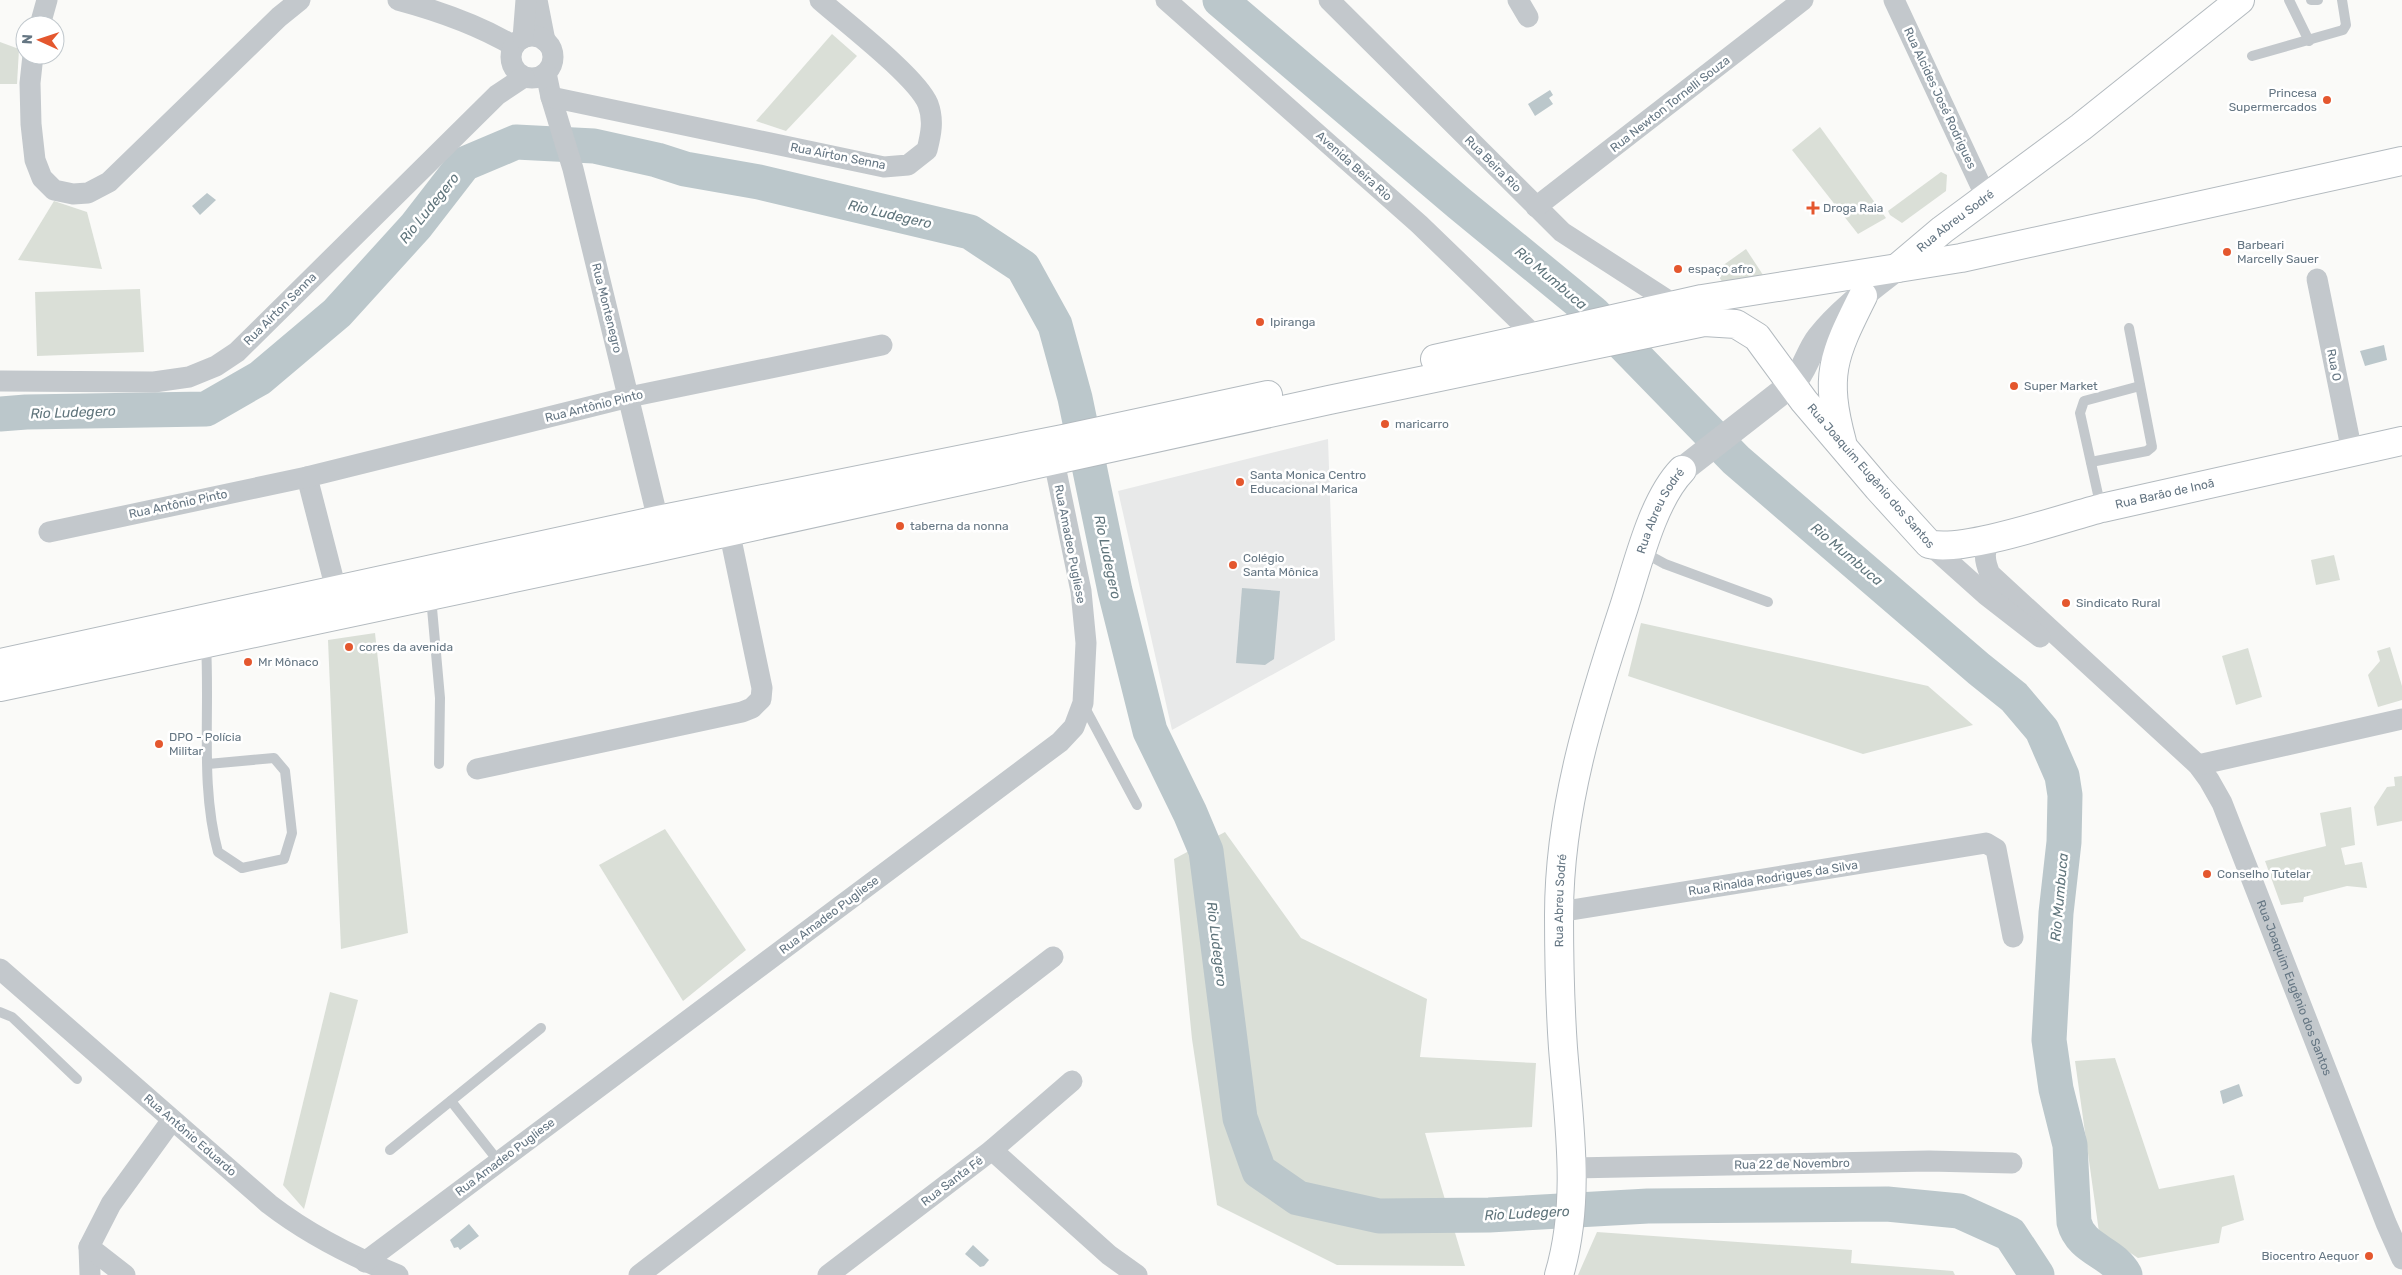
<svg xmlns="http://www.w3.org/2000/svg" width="2402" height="1275" font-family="Rubik,sans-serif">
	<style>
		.built { fill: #e8e9e9 }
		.green { fill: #dadfd7 }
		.water { fill: #bbc7cb }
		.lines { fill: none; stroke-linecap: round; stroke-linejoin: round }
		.river { stroke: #bbc7cb; stroke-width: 35 }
		.secondary-casing { stroke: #b3babf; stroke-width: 30 }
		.service { stroke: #c3c8cc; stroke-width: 10 }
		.minor { stroke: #c3c8cc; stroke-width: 21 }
		.tertiary { stroke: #c3c8cc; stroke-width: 26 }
		.secondary { stroke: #fff; stroke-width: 28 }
		.poi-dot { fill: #e4572e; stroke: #fff; stroke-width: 2 }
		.labels { text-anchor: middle; stroke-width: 5; stroke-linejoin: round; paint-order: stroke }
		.poi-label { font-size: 12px; fill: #657683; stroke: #fff; text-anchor: start }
		.street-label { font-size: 12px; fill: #657683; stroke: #fff }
		.water-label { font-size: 14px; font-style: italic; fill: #60757c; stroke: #fff }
	</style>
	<rect width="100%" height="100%" fill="#fafaf8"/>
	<path class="built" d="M1328,439l7,201 -163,90 -54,-239z"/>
	<g class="green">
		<path d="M832,34l25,22 -71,75 -30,-10z"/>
		<path d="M0,42l19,7 -2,35h-17z"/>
		<path d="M1820,127l66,91 -28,16 -66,-84z"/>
		<path d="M1941,172l6,3 -1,16 -44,32 -12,-8 -2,-4z"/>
		<path d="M54,201l33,11 15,57 -84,-9z"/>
		<path d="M1746,249l19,29 -42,5 -8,-12z"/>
		<path d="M140,289l4,63 -107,4 -2,-64z"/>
		<path d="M2334,555l6,25 -24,5 -5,-25z"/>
		<path d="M1641,623l287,63 45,39 -110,29 -235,-78z"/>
		<path d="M375,633l33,300 -67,16 -13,-309z"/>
		<path d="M2390,647l12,39v14l-24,7 -10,-32 12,-14 -3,-10z"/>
		<path d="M2248,648l14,49 -26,8 -14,-49z"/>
		<path d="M2402,776v45l-25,5 -3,-19 13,-20 8,-1 -1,-9z"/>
		<path d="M2351,807l4,38 -14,3 4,17 17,-3 5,26 -20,-2 -43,11 -1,5 -22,3 -16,-44 61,-15 -6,-33z"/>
		<path d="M665,829l81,121 -63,51 -84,-136z"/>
		<path d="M1225,832l76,106 126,61 -7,58 116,6 -4,64 -107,6 40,133 -128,-1 -120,-60 -25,-166 -18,-180z"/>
		<path d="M330,992l28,8 -54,209 -21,-24z"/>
		<path d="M2115,1058l44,131 75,-14 10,45 -22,7 -3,16 -81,15 -39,-26 -24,-171z"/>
		<path d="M1597,1232l255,18 -1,13 102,8 2,4h-377z"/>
	</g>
	<g class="water">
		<path d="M1550,90l3,5 -4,3 4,6 -18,12 -7,-12z"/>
		<path d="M207,193l9,7 -16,15 -8,-9z"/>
		<path d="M2384,345l3,15 -22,6 -5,-15z"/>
		<path d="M1242,588l38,3 -6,68 -9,6 -29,-2z"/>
		<path d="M2239,1084l4,12 -20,8 -3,-13z"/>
		<path d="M469,1224l10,12 -19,14 -2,-3 -4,1 -4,-8z"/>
		<path d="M973,1245l16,15 -5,6 -4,1 -15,-13z"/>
	</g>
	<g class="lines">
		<g class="river">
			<path d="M1220,0l240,204 133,109 143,147 243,209 35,28 28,33 20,46 3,19 -1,47 -8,71 -7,127 7,49 14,56 4,77c7,28 38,29 51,53"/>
			<path d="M0,414l26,-2 180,-3 54,-31 77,-65 79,-87 48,-62 52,-22 78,4 63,14 28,9 74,13 211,50 53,35 32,58 20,73 40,193 35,140 40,82 16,38 34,267 19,53 39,27 81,18 110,-1 159,-9 239,-2 72,7 51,23 27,41"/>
		</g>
		<defs>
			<g id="secondary">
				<path id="s2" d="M1897,268l45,-38 139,-103 159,-127"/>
				<path d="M1435,359l267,-60 259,-41 441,-97"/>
				<path d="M1842,442c-18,-67 -9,-86 21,-146"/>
				<path d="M0,663l658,-143 405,-81 205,-44"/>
				<path id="s3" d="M0,687l646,-137 683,-150 375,-78 32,2 21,13 47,64 74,87 51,56c35,9 134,-26 173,-36 100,-23 200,-45 300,-67"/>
				<path id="s4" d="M1559,1275c22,-74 10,-151 4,-227 -3,-44 -4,-89 -4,-133 0,-106 32,-208 65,-308 13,-40 28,-106 58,-137"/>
			</g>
		</defs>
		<use href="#secondary" class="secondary-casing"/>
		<g class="service">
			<path d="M2289,0l20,41"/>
			<path d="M2311,0h7"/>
			<path d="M2252,56l91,-26 3,-5 -4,-25"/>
			<path d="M2091,462l56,-11 5,-4 -23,-119"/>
			<path d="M2101,508l-21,-95 4,-12 56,-15"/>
			<path d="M1643,552l22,12 103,38"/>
			<path d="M431,597l9,101 -1,66"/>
			<path d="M206,645c4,68 -6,141 12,207l24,16 42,-9 8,-26 -7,-62 -11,-13 -66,6"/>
			<path d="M1083,704l54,101"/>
			<path d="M0,1012l12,5 65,62"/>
			<path d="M451,1101l48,61"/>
			<path d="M390,1150l151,-122"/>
		</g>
		<g class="minor">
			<path d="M398,0c41,11 79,24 116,46"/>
			<path d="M537,0l8,41"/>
			<path d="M1166,0l253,224 117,113"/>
			<path d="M1329,0l233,232 113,73"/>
			<path d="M1518,0l10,17"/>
			<path d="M1894,0l92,197"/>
			<path d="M40,25l7,-25"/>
			<circle cx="532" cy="57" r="21"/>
			<path d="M523,38l3,-38"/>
			<path d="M33,55l-3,28 1,41 4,36 7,18 12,12 19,4 15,-1 21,-11 170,-165 21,-17"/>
			<path d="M546,73l5,24 22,72 85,351"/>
			<path d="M551,97l333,70 24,-2 19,-15c4,-16 7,-30 1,-46 -11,-27 -83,-82 -108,-104"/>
			<path d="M1536,207l267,-207"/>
			<path d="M2317,279l35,173"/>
			<path d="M0,381l154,1 35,-5 27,-11 21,-14 260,-257 27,-18"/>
			<path d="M307,477l33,128"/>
			<path d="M49,532l258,-55 322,-80 253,-52"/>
			<path id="s1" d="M1992,537c-9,13 -8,23 -2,37l208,191 11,15 13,23 164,420 16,36"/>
			<path d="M1929,544l57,51 54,42"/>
			<path d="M2198,765l204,-46"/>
			<path d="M477,769l265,-57 10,-4 9,-9 1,-11 -33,-158"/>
			<path d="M1559,912l427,-69 10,6 17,88"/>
			<path d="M0,969l269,235c40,31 82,52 129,71"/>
			<path d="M992,1150l117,105 28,20"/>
			<path d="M1572,1168l357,-7 83,2"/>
			<path d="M89,1247l1,28"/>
			<path d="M365,1262l695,-520 14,-15 9,-24 3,-60 -5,-52 -27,-130"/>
			<path d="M125,1275l-36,-28 22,-43 61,-84"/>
			<path d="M639,1275l414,-318"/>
			<path d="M828,1275l164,-125 80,-69"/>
		</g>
		<path class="tertiary" d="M1682,470l110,-86c13,-13 16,-32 27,-46 21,-27 51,-49 78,-70"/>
		<use href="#secondary" class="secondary"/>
	</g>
	<g class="poi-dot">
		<circle cx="2327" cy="100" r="5"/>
		<path d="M1810.5 200.5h5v5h5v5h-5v5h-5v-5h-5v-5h5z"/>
		<circle cx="2227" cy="252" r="5"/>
		<circle cx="1678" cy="269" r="5"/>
		<circle cx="1260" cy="322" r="5"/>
		<circle cx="2014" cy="386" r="5"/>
		<circle cx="1385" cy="424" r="5"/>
		<circle cx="1240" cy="482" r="5"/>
		<circle cx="900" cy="526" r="5"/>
		<circle cx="1233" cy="565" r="5"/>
		<circle cx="2066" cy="603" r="5"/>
		<circle cx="349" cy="647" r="5"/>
		<circle cx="248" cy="662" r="5"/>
		<circle cx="159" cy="744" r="5"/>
		<circle cx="2207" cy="874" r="5"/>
		<circle cx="2369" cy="1256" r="5"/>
	</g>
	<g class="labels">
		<g class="poi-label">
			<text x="2317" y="97" text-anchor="end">Princesa<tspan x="2317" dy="14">Supermercados</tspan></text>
			<text x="1823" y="212">Droga Raia</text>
			<text x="2237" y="249">Barbeari<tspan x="2237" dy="14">Marcelly Sauer</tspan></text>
			<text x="1688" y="273">espaço afro</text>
			<text x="1270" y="326">Ipiranga</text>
			<text x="2024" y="390">Super Market</text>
			<text x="1395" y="428">maricarro</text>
			<text x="1250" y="479">Santa Monica Centro<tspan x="1250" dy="14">Educacional Marica</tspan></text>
			<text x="910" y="530">taberna da nonna</text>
			<text x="1243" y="562">Colégio<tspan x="1243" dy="14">Santa Mônica</tspan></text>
			<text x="2076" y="607">Sindicato Rural</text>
			<text x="359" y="651">cores da avenida</text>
			<text x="258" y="666">Mr Mônaco</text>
			<text x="169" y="741">DPO - Polícia<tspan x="169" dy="14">Militar</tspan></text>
			<text x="2217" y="878">Conselho Tutelar</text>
			<text x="2359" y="1260" text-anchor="end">Biocentro Aequor</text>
		</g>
		<g class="street-label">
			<text transform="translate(1940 98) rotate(65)" y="4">Rua Alcides José Rodrigues</text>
			<text transform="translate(1670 104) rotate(-38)" y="4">Rua Newton Tornelli Souza</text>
			<text transform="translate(838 156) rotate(11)" y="4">Rua Aírton Senna</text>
			<text transform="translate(1493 164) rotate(45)" y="4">Rua Beira Rio</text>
			<text transform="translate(1354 166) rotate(42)" y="4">Avenida Beira Rio</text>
			<text dy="4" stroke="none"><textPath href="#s2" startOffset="75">Rua Abreu Sodré</textPath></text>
			<text transform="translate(607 308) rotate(76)" y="4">Rua Montenegro</text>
			<text transform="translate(280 309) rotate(-45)" y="4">Rua Aírton Senna</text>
			<text transform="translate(2334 365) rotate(79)" y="4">Rua O</text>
			<text transform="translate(594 406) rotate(-14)" y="4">Rua Antônio Pinto</text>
			<text transform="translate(1871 476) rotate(49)" y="4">Rua Joaquim Eugênio dos Santos</text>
			<text dy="4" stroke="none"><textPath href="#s3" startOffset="2311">Rua Barão de Inoã</textPath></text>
			<text transform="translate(178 504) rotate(-12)" y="4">Rua Antônio Pinto</text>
			<text dy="4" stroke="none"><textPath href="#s4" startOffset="781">Rua Abreu Sodré</textPath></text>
			<text transform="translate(1070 544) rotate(79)" y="4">Rua Amadeo Pugliese</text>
			<text transform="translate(1773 878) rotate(-9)" y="4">Rua Rinalda Rodrigues da Silva</text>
			<text dy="4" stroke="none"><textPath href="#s4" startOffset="376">Rua Abreu Sodré</textPath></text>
			<text transform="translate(829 915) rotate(-37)" y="4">Rua Amadeo Pugliese</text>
			<text dy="4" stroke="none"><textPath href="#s1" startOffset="565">Rua Joaquim Eugênio dos Santos</textPath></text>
			<text transform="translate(190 1135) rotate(41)" y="4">Rua Antônio Eduardo</text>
			<text transform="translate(505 1157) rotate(-37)" y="4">Rua Amadeo Pugliese</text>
			<text transform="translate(1792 1164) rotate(-1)" y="4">Rua 22 de Novembro</text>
			<text transform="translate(952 1181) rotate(-37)" y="4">Rua Santa Fé</text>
		</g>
		<g class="water-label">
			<text transform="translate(429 208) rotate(-51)" y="5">Rio Ludegero</text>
			<text transform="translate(890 214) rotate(13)" y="5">Rio Ludegero</text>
			<text transform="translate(1551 278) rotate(40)" y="5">Rio Mumbuca</text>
			<text transform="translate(73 412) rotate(-2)" y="5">Rio Ludegero</text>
			<text transform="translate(1847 554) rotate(40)" y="5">Rio Mumbuca</text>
			<text transform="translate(1108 557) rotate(78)" y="5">Rio Ludegero</text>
			<text transform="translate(2059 897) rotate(-85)" y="5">Rio Mumbuca</text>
			<text transform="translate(1217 944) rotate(83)" y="5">Rio Ludegero</text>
			<text transform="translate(1527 1213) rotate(-3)" y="5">Rio Ludegero</text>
		</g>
	</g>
	<g transform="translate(40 40) rotate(273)"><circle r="24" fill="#ffffff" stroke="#c1c8cd"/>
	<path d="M0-4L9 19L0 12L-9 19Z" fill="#e4572e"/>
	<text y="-8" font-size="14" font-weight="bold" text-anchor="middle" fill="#657683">N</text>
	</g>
</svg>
